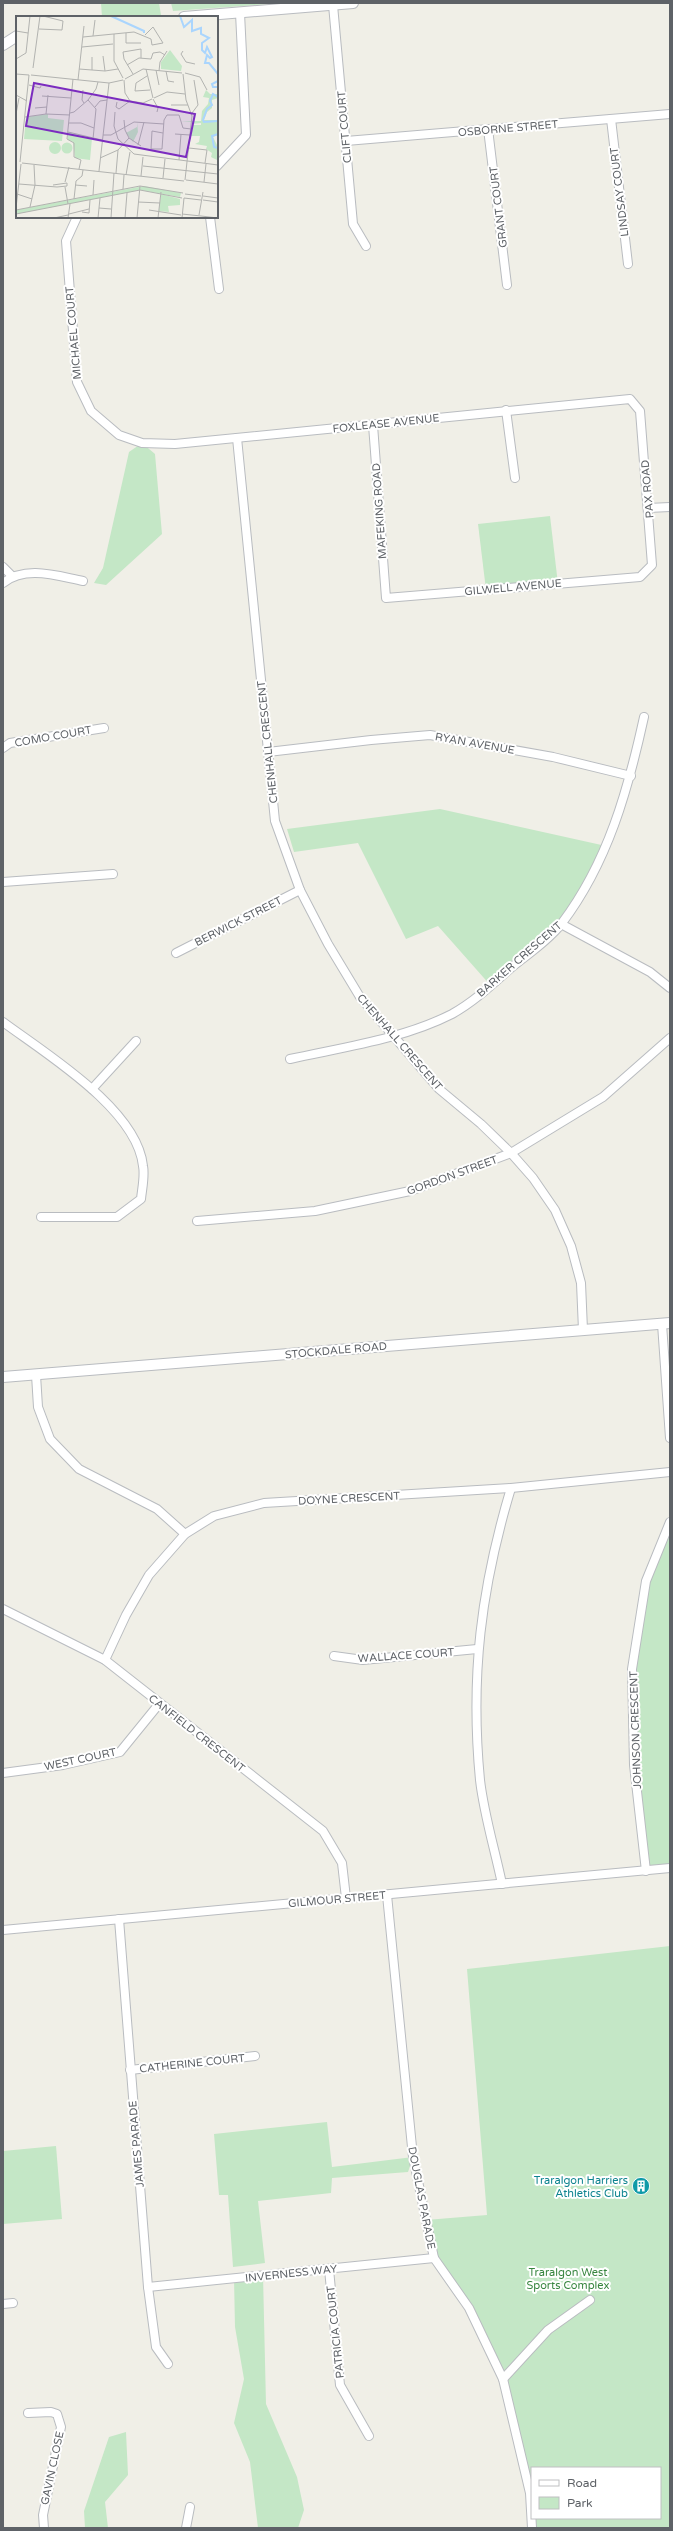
<svg xmlns="http://www.w3.org/2000/svg" width="673" height="2531" font-family="'Varela Round',sans-serif">
	<style>
		.green { fill: #c4e7c6; fill-rule: evenodd }
		.lines { fill: none; stroke-linecap: round; stroke-linejoin: round }
		.minor-casing { stroke: #b9bcc0; stroke-width: 10 }
		.tertiary-casing { stroke: #b9bcc0; stroke-width: 12 }
		.minor { stroke: #fff; stroke-width: 8 }
		.tertiary { stroke: #fff; stroke-width: 10 }
		.labels { text-anchor: middle; stroke-width: 4; stroke-linejoin: round; paint-order: stroke }
		.street-label { font-size: 11px; fill: #5e6267; stroke: #fff }
		.culture-label { font-size: 11px; fill: #0d838f; stroke: #fff; text-anchor: end }
		.park-label { font-size: 11px; fill: #37853f; stroke: #fff }
		.inset-river { fill: none; stroke: #aad5fd; stroke-width: 2 }
		.inset-road { fill: none; stroke: #b2b3b0; stroke-width: 1 }
		.view { fill: #7b2cbf; fill-opacity: 0.15; stroke: #7b2cbf; stroke-width: 2 }
		.inset-edge { fill: none; stroke: #5e6267; stroke-width: 2 }
	</style>
	<rect width="100%" height="100%" fill="#f0efe7"/>
	<g class="green">
		<path d="M101,3h58l2,12 -59,2z"/>
		<path d="M171,3h112l-110,8z"/>
		<path d="M142,443l13,11 7,80 -56,51 -12,-2 9,-15 26,-116z"/>
		<path d="M550,516l8,68 -72,6 -8,-66z"/>
		<path d="M440,809l166,37 -45,78 -70,62 -53,-60 -32,13 -48,-96 -64,9 -7,-23z"/>
		<path d="M670,1522v346l-24,3 -12,-106 -2,-96 14,-88z"/>
		<path d="M670,1946v582h-138l-2,-35 -27,-114 -34,-71 -35,-50 -8,-38 61,-5 -20,-246zM532,2468h128v50h-128z"/>
		<path d="M327,2122l5,45 81,-10 -5,15 -76,6 -1,15 -73,8 7,62 -32,4 -5,-72h-9l-5,-61z"/>
		<path d="M56,2146l6,73 -59,5v-73z"/>
		<path d="M263,2275l3,129 31,73 7,33 -6,18h-40l-8,-66 -16,-39 10,-44 -9,-52 -1,-49z"/>
		<path d="M126,2432l2,43 -23,27 3,26h-23l-1,-17 25,-74z"/>
	</g>
	<g class="lines">
		<defs>
			<g id="minor">
				<path d="M333,5l20,219 13,22"/>
				<path d="M611,119l17,145"/>
				<path d="M488,129l19,156"/>
				<path d="M346,141l324,-27"/>
				<path d="M217,166l29,-31 -6,-122"/>
				<path d="M77,217l-11,24 11,141 14,29 28,24 23,8 33,1 455,-45 10,12 12,154 -12,12 -254,21 -13,-173"/>
				<path d="M210,217l9,72"/>
				<path d="M506,410l9,68"/>
				<path d="M237,438l38,383 25,69 28,54 32,53 79,92 42,35 30,29 22,25 22,32 16,36 10,37 2,47"/>
				<path d="M648,508l22,-1"/>
				<path d="M3,567l9,9"/>
				<path d="M3,583c23,-18 54,-7 80,-2"/>
				<path d="M3,748l7,-5 94,-15"/>
				<path d="M268,752l103,-12 59,-5 123,22 78,19"/>
				<path d="M3,882l110,-8"/>
				<path d="M561,924l89,48 20,16"/>
				<path d="M176,953l124,-63"/>
				<path d="M3,1022c43,32 134,87 140,144 2,10 -1,23 -2,33l-24,18h-76"/>
				<path d="M290,1059c54,-12 113,-20 162,-45 22,-12 42,-31 60,-47 16,-13 37,-27 50,-44 46,-61 66,-133 82,-206"/>
				<path d="M92,1089l44,-48"/>
				<path d="M197,1221l118,-10 95,-20 101,-38 92,-56 67,-59"/>
				<path d="M662,1324l8,114"/>
				<path d="M36,1375l2,32 12,32 29,30 78,40 28,25"/>
				<path d="M3,1609l102,51 218,171 19,32 4,35"/>
				<path d="M334,1656l29,4 114,-11"/>
				<path d="M105,1660l21,-45 23,-40 36,-41 29,-18 50,-13 247,-15 159,-16"/>
				<path d="M3,1773l60,-8 57,-13 39,-48"/>
				<path d="M646,1871l-12,-106 -2,-96 14,-88 24,-59"/>
				<path d="M502,1884c-7,-34 -18,-69 -22,-104 -10,-104 1,-192 31,-292"/>
				<path d="M387,1895l26,262 21,101 35,50 34,71 27,114 2,35"/>
				<path d="M119,1919l29,368 8,60 12,17"/>
				<path d="M3,1930l667,-62"/>
				<path d="M130,2070l125,-14"/>
				<path d="M329,2269l11,116 29,51"/>
				<path d="M148,2287l286,-29"/>
				<path d="M3,2304l10,-1"/>
				<path d="M503,2379l45,-49 42,-30"/>
				<path d="M28,2413l23,-1 6,2 4,13 -18,88 1,13"/>
				<path d="M186,2528l4,-21"/>
			</g>
			<g id="tertiary">
				<path d="M184,17l169,-14"/>
				<path d="M3,45l14,-9"/>
				<path d="M3,1377l667,-54"/>
			</g>
		</defs>
		<use href="#minor" class="minor-casing"/>
		<use href="#tertiary" class="tertiary-casing"/>
		<use href="#minor" class="minor"/>
		<use href="#tertiary" class="tertiary"/>
	</g>
	<defs>
		<symbol id="building-disc" viewBox="-11 -11 22 22"><circle r="9.5" fill="#0f9aa8" stroke="#fff"/><path d="M-4-6H4V6H1V3H-1V6H-4ZM-2.5-4.3h1.7v1.8h-1.7ZM.8-4.3h1.7v1.8H.8ZM-2.5-1h1.7V.8h-1.7ZM.8-1h1.7V.8H.8Z" fill="#fff"/></symbol>
	</defs>
	<g fill-rule="evenodd">
		<use href="#building-disc" x="631" y="2176" width="20" height="20"/>
	</g>
	<g class="labels">
		<g class="street-label">
			<text transform="translate(344 127) rotate(-95)" y="4">CLIFT COURT</text>
			<text transform="translate(508 128) rotate(-5)" y="4">OSBORNE STREET</text>
			<text transform="translate(619 192) rotate(-97)" y="4">LINDSAY COURT</text>
			<text transform="translate(498 207) rotate(-97)" y="4">GRANT COURT</text>
			<text transform="translate(73 333) rotate(-95)" y="4">MICHAEL COURT</text>
			<text transform="translate(386 423) rotate(-6)" y="4">FOXLEASE AVENUE</text>
			<text transform="translate(647 489) rotate(-95)" y="4">PAX ROAD</text>
			<text transform="translate(379 511) rotate(-94)" y="4">MAFEKING ROAD</text>
			<text transform="translate(513 587) rotate(-5)" y="4">GILWELL AVENUE</text>
			<text transform="translate(53 736) rotate(-10)" y="4">COMO COURT</text>
			<text transform="translate(267 742) rotate(-96)" y="4">CHENHALL CRESCENT</text>
			<text transform="translate(475 743) rotate(10)" y="4">RYAN AVENUE</text>
			<text transform="translate(238 921) rotate(-27)" y="4">BERWICK STREET</text>
			<text transform="translate(519 959) rotate(-41)" y="4">BARKER CRESCENT</text>
			<text transform="translate(400 1042) rotate(49)" y="4">CHENHALL CRESCENT</text>
			<text transform="translate(452 1175) rotate(-20)" y="4">GORDON STREET</text>
			<text transform="translate(336 1350) rotate(-5)" y="4">STOCKDALE ROAD</text>
			<text transform="translate(349 1498) rotate(-3)" y="4">DOYNE CRESCENT</text>
			<text transform="translate(406 1655) rotate(-4)" y="4">WALLACE COURT</text>
			<text transform="translate(635 1730) rotate(-92)" y="4">JOHNSON CRESCENT</text>
			<text transform="translate(197 1733) rotate(38)" y="4">CANFIELD CRESCENT</text>
			<text transform="translate(80 1759) rotate(-12)" y="4">WEST COURT</text>
			<text transform="translate(337 1899) rotate(-5)" y="4">GILMOUR STREET</text>
			<text transform="translate(192 2063) rotate(-6)" y="4">CATHERINE COURT</text>
			<text transform="translate(136 2144) rotate(-95)" y="4">JAMES PARADE</text>
			<text transform="translate(422 2198) rotate(79)" y="4">DOUGLAS PARADE</text>
			<text transform="translate(291 2273) rotate(-6)" y="4">INVERNESS WAY</text>
			<text transform="translate(335 2332) rotate(-96)" y="4">PATRICIA COURT</text>
			<text transform="translate(52 2468) rotate(-78)" y="4">GAVIN CLOSE</text>
		</g>
		<g class="culture-label">
			<text x="628" y="2184">Traralgon Harriers<tspan x="628" dy="13">Athletics Club</tspan></text>
		</g>
		<g class="park-label">
			<text x="568" y="2276">Traralgon West<tspan x="568" dy="13">Sports Complex</tspan></text>
		</g>
	</g>
	<g transform="translate(16 16)">
		<rect width="202" height="202" fill="#f0efe7"/>
		<path d="M154,34l12,16 -1,5 -20,-2v-7zM190,74l4,4h8v4l-6,2v8l-5,4 -3,8h14v15l-5,2 5,10 -1,13 -6,-3 1,-4 -6,-4 1,-3 -12,-2 4,-2 1,-6h-10l2,-11h9v-2l-9,1v-2l-11,-1h20l1,-10 6,-7 1,-6 -6,-1zM32,98v4l16,2 -2,21 -38,-2 2,-22zM121,106l1,10 -5,10 -7,-9 11,-6zM52,116l24,6 -2,22 -15,-2 -2,-16 -5,-2zM33 132a6 6 0 1 1 12 0a6 6 0 1 1-12 0ZM45.5 132a5.5 5.5 0 1 1 11 0a5.5 5.5 0 1 1-11 0ZM128,170l37,7 -1,4 -40,-7 -124,24v-4zM145,178l19,5v6l-12,1 1,6 -10,-1z" fill="#c4e7c6"/>
		<path class="inset-river" d="M95,0l33,15v2M164,0l4,11 8,-7v11l9,-3v6l8,4 -7,5v7l3,3 2,-6 5,10 -2,1 -3,-3 -2,8h4l9,11M202,65l-6,3 1,3h5M202,81l-5,-3 -3,7 2,4 -5,4 -4,11 1,2 14,-1M202,118l-6,2 2,11 4,1"/>
		<path class="inset-road" d="M23,13l23,1 1,-9 -20,-5M0,15l12,2M110,17v10h15M98,18v27l9,17M77,20l2,-16M67,21l51,-5 17,7 1,6 11,-2 -10,-16 -8,8M66,31l31,-3M167,35l-2,3 5,8 9,2M87,40l2,15M0,43l10,-6 4,-37M111,49l12,-7 12,1 2,-6 7,-1 5,3M17,52l7,-52M63,53l26,2 13,-2M130,53l7,29M76,54v-13M140,54l3,15M143,55l1,-9 7,-11M150,55l2,10 6,1M169,57l15,4 7,13M0,58l13,1M117,58l-9,-15 -1,-7 18,-3v9M167,58l3,26 6,16 -7,64M15,59l78,8 14,-3M131,60l-11,7 -1,8 15,-1M57,63l-6,60 7,4v14l7,3 -2,9M109,63l18,-10 39,4M62,64l6,-54M108,64l1,13 5,8 13,2 9,-4M13,69l11,3 1,-2M67,74l-1,10 2,3M0,79l11,6M26,80l29,2M138,82l13,-6 18,2M137,83l5,9 -1,4M72,84l8,9 -3,30M101,86l-1,5 3,2 11,-8M155,89h17M79,91l5,-6 7,-1M19,92l12,-1M99,96l-1,14 4,13 16,15 84,11M54,97l4,-1 14,-12 8,-11 2,-7M176,97l6,-8 -4,-25M0,98l3,-16M30,98l2,-19M9,101l21,-3 24,1M108,104l1,10 4,8 12,8M53,107h12l13,5M52,116l34,8M147,117l-11,-2 -1,18h11l2,-29 3,-5h12l4,13 8,1M159,118l15,1M87,119h8l23,-13 30,2M122,129l6,-23M173,132l18,2 -2,13M84,142l18,-8 11,-12M163,144l2,-26M4,146l9,-87M6,147l162,18M127,150l75,8M83,155l10,-88M100,157l2,-23M110,159l4,-23M125,160l2,-19M147,162l2,-19M170,164l32,4M49,166l4,-15M188,166l2,-18M3,168l38,3 10,-1v-3l-14,2M59,169l12,1M49,171l3,17M107,173l1,-14M1,178l15,5M169,178l16,2M77,179l1,-15M187,180l15,2M168,182l17,2M58,183l2,-18 6,-5 1,-6M187,184l15,2M122,186l22,1M14,191l5,-22 -1,-20M0,192l5,-44M83,192l12,1M0,194l124,-24 43,7M133,194l32,5M66,196l7,1 1,-13M0,198l124,-24 42,8M53,198l20,-5M166,198l19,2M183,199l4,-23M185,200l17,2M38,202l14,-3M52,202l2,-14M82,202l2,-20M95,202l3,-45M109,202l2,-25M121,202l3,-32M142,202l3,-26M166,202l2,-20"/>
		<path class="view" d="M18,67l161,31 -9,43 -160,-31z"/>
		<rect width="202" height="202" class="inset-edge"/>
	</g>
	<rect width="673" height="2531" fill="none" stroke="#5e6267" stroke-width="8"/>
	<rect x="531" y="2467" width="130" height="52" fill="#ffffff" stroke="#bfc0c2"/>
	<rect x="539" y="2480" width="20" height="6" fill="#ffffff" stroke="#bfc0c2"/>
	<text x="567" y="2487" font-size="12" fill="#5e6267">Road</text>
	<rect x="539" y="2497" width="20" height="12" fill="#c4e7c6" stroke="#bfc0c2"/>
	<text x="567" y="2507" font-size="12" fill="#5e6267">Park</text>
</svg>
